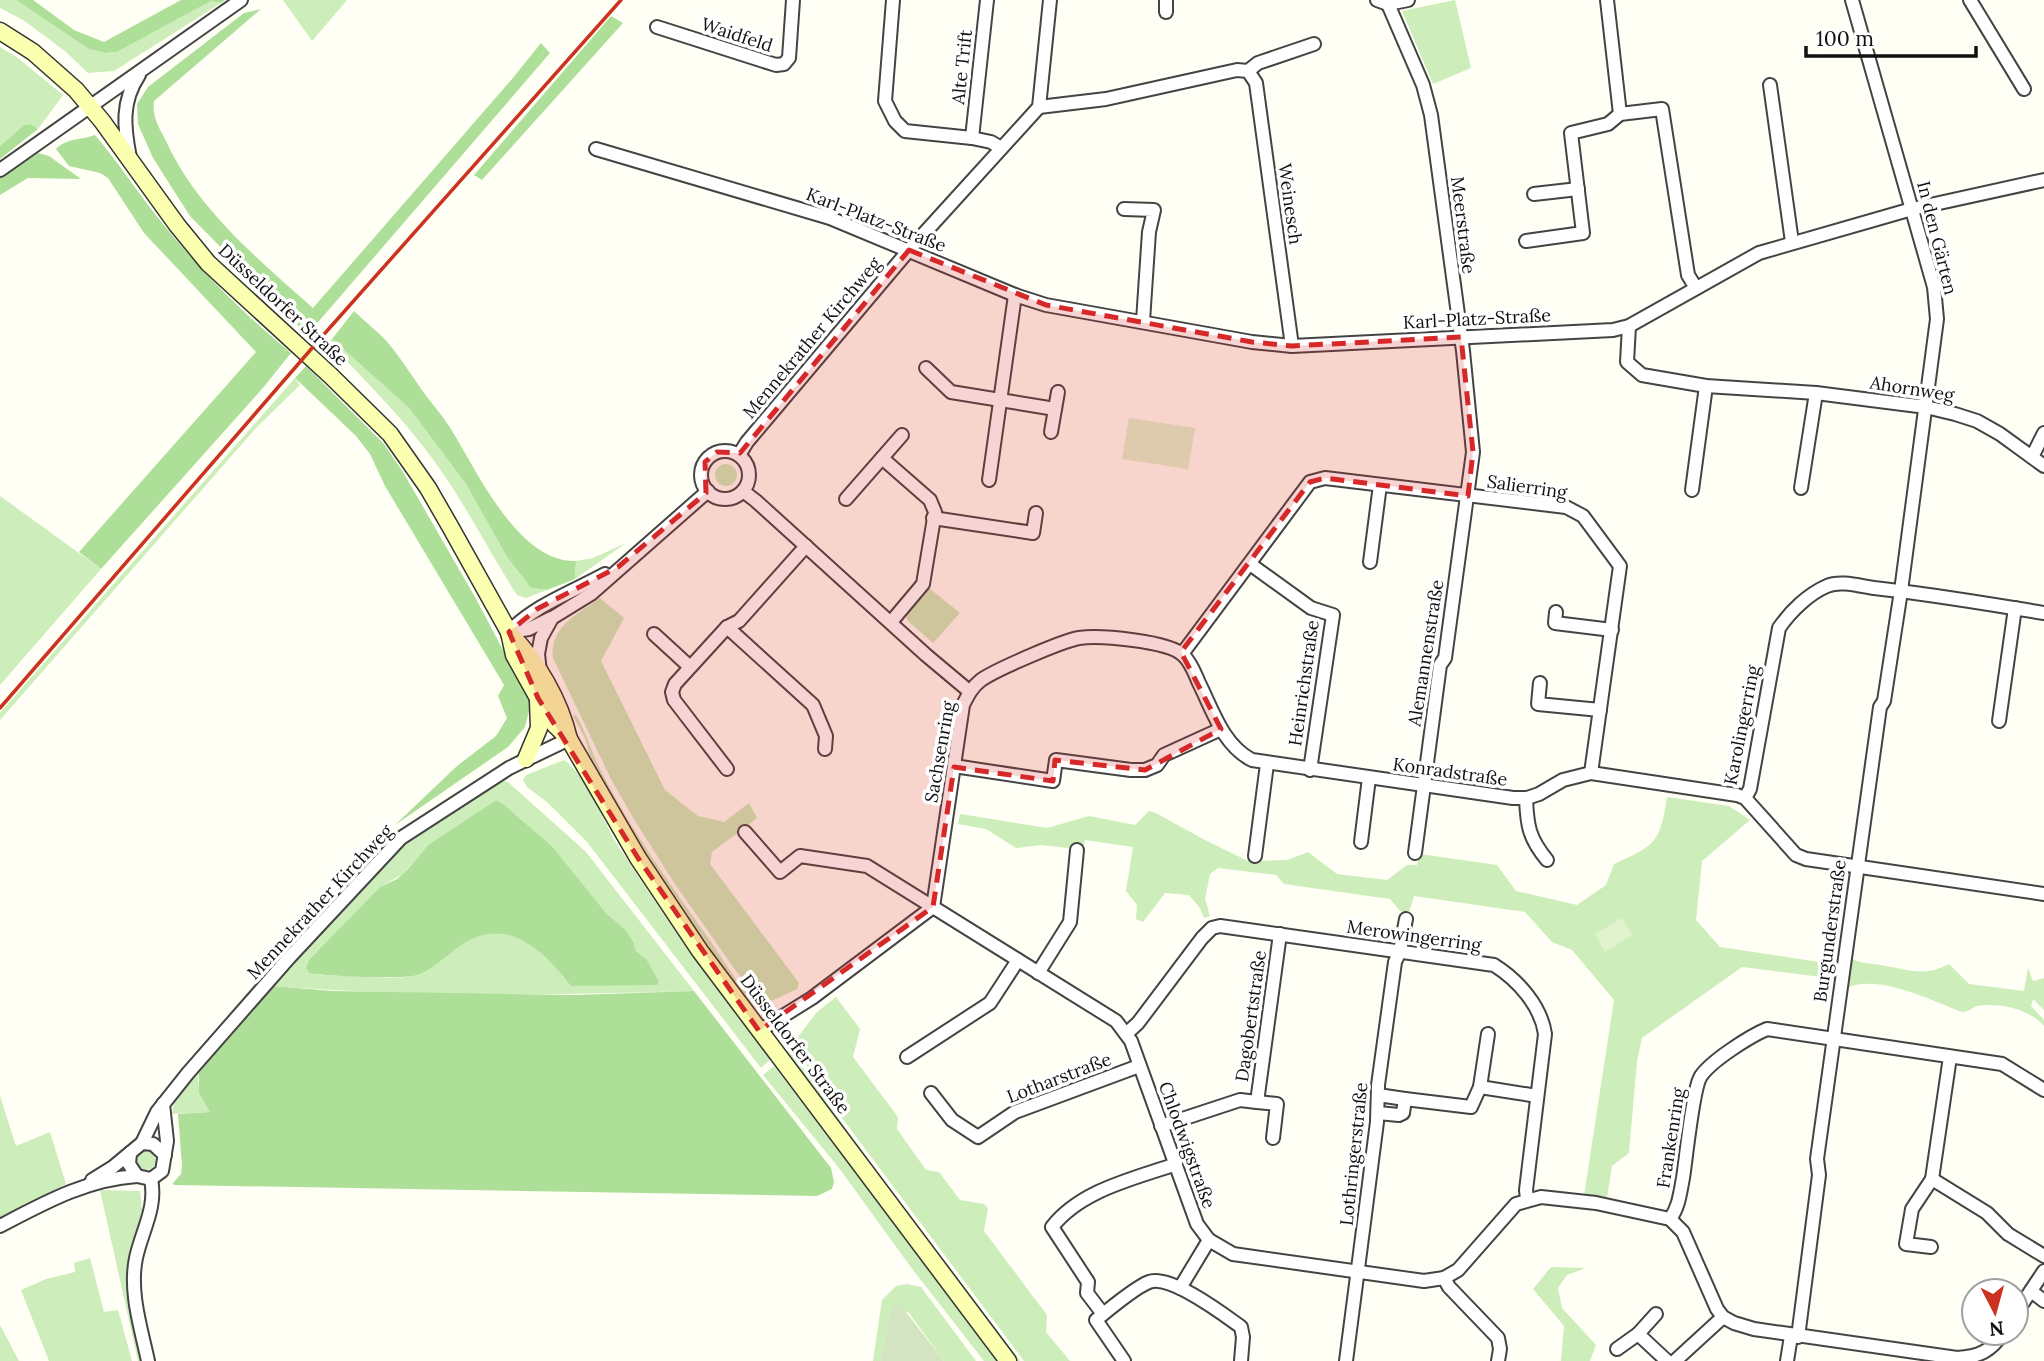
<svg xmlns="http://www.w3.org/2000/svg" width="2044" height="1361" font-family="Lora,serif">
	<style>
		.green { fill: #cdedbb; fill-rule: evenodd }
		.forest { fill: #aedf99 }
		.cemetery { fill: #d4e4c3 }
		.pitch { fill: #e0f3cd }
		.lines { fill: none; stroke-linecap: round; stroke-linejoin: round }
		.street-casing { stroke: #444; stroke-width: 16 }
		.secondary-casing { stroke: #333; stroke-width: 19 }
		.street { stroke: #fff; stroke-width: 12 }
		.secondary { stroke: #fbffb0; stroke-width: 16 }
		.rail { stroke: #cb321f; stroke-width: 3.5 }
		.marked { fill: #d62828; fill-opacity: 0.2; stroke: #d62828; stroke-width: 5; stroke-dasharray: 14 9; stroke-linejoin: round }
		.labels { text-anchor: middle; stroke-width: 7; stroke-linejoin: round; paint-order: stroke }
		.street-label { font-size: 18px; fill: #111; stroke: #fff }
	</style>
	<rect width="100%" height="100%" fill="#fffff5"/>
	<g class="green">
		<path d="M0,0h16l73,49 16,4 12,-1 94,-51 10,2 -107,68 -26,2 -23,-22 -42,-31 -23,-12z"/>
		<path d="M283,0h64l-35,41z"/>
		<path d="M1455,0l16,68 -38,16 -31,-73z"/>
		<path d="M0,47l18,11 45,37 -25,34 -7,-5 -7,1 -24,21z"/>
		<path d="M332,339l77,69 57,76 41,73 24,31 16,2 -21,8 -9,-3c-29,-45 -53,-94 -85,-137 -31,-42 -68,-79 -104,-116z"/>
		<path d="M295,378l5,7 -44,43 -256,292v-7z"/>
		<circle cx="726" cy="475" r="11"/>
		<path d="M0,496l101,73 -101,116z"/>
		<path d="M626,543l-51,36 1,-18 17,-3z"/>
		<path d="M929,588l31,25 -27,30 -26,-23 -1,-8z"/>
		<path d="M600,598l24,20 -23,43 64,129 33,26 26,6 25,-19 8,15 -45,34 -2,12 89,119 -2,6 -30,14 -8,-4 -23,-28 -63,-90 -41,-65 -21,-37 -58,-121c-4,-31 25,-44 47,-60z"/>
		<path d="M576,715c10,17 15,36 24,54 30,60 70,115 109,170 17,24 32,53 56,71l-9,-2 -6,-4 -47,-62 -75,-115 -35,-61 -8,-28 -12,-22z"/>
		<path d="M564,760c25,18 39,64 57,90 46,72 97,142 150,209l-10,9 -174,-226 -39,-39 -21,-16 -4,-7 3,-5z"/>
		<path d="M500,780l8,2 78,70 108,139c-141,4 -282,6 -422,-5l113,-128 35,-27zM496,800l6,3 50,43 54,67 20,17 8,13 2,8 11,9 12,23 -88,3c-28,-34 -61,-72 -108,-42 -15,10 -29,25 -45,31 -16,6 -77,0 -98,0l-13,-4v-6l73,-78 23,-13 25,-29z"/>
		<path d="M1667,797l62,9 21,14 -48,41 -6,59 24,27 119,18 -3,14 -94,-12 -100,71 -5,23 -8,92 -17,13 -5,32 -23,-2 30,-196 -42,-50 -20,-8 -27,-30 -111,-16 -5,16 -9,-1 -10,-12 -106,-15 -8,-9 -58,-7 -8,6 -5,25 5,17 -6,2 -4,-10 -11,-13 -24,-2 -22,29 -7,-3 1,-14 -11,-14 7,-44 -48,-7 -2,10 -41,-5 -26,3 -30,-19 -28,-5 2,-10 87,14 42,-12 46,9 14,-14 7,2 47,26 45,22 39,-1 21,-8 29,22 50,6 20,-15h10l3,-11 77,11 19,26 61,14 29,-20 8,-21c42,-19 46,-21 53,-67z"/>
		<path d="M1849,956c8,8 21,7 31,9 27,4 43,13 69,-1l20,20 55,7 4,-23 5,13 11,-3v32l-11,-11 -2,7 13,14v6c-14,-17 -45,-24 -67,-20 -6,2 -8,6 -15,6 -31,-12 -87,-40 -118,-23z"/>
		<path d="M836,997l24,32 -7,28 45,60 -1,12 29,41 13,2 21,28 24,4 4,4 -4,23 63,84 -1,17 24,29h-46l-191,-255 -27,-42 -11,-23 22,-29z"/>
		<path d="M790,1050l81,114 149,197h-5l-182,-243 -46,-66z"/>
		<path d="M774,1066l225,295h-15l-74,-95 -71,-98 -76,-93z"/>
		<path d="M199,1068l-1,13 12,31 -38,2 3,-16z"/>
		<path d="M0,1096l16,50 34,-14 16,52 -66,34z"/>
		<circle cx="146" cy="1160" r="10"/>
		<path d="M100,1190l40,1 2,19 -12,45 13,106h-5z"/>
		<path d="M90,1258l14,54 14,-2 14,51h-83l-28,-71 25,-11 29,-7 -1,-9z"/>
		<path d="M1551,1267l35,1 -19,7 -9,13 4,20 34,37 -6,16h-29l3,-35 -31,-37z"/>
		<path d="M907,1284l14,3 55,74h-32l-35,-48 -12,-6 -7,6 -9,48h-8l9,-61 14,-14z"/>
		<path d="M0,1325l19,36h-19z"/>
	</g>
	<g class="forest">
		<path d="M16,0h17l41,30 30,12 77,-42h44l-4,3 -10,-2 -94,51 -12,1 -16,-4z"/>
		<path d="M261,9l-107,92c-2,16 5,26 12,40 31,68 92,118 147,167l199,-229 29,-36 9,10 -243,282 -117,-119 -37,-58 -15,-34 -1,-20 11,-17 96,-74z"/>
		<path d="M611,16l12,7 -141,157 -8,-5z"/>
		<path d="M31,124l7,5 -38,30v-13l24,-21z"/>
		<path d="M95,135c24,28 44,60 68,89 38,48 81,90 128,129l-29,36 -161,180 -22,-17 177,-200 -112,-119 -36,-55 -8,-5 -31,-7 -13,-17c10,-11 26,-9 39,-14z"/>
		<path d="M38,153l11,3 32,23 -53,-1 -28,17v-17z"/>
		<path d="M354,311c11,11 25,21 35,33 10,12 19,26 28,39 10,15 22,28 32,43 27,42 68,137 127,135l-1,18 -28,11 -16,-2 -24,-31 -41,-73 -57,-76 -77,-69z"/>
		<path d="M306,366l78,78 19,28 72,125 56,106 -6,24 -17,20 -113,78 62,-59 39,-30 11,-18 -9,-22 6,-11 -119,-199 -15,-32 -14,-18 -61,-58z"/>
		<path d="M496,800l6,3 50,43 54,67 20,17 8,13 2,8 11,9 12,22 -2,3 -86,1c-27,-34 -62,-71 -108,-42 -15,10 -29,25 -45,31 -14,5 -92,1 -109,-2l-3,-5 3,-8 71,-73 17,-8 10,-9 21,-25z"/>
		<path d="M272,986l61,5 242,4 119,-4 137,177 3,14 -2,7 -15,7 -643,-11 -1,-2 8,-9 1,-8 -4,-52 32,-2 -11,-19v-25z"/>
	</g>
	<path class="cemetery" d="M899,1303l45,58h-63l9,-48z"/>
	<g class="pitch">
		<path d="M1129,418l66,10 -7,41 -66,-10z"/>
		<path d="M1622,918l10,17 -27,17 -10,-18z"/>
	</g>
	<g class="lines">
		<defs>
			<g id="street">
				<path d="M893,0l-8,101 10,20 10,10 67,7 19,4 10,6"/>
				<path d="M1166,0v12"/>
				<path d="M1377,0l11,4 20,-4"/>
				<path d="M1607,0l13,114 42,-5 26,166 8,13"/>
				<path d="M1970,0l54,89"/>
				<path d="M1388,4l35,81 8,30 32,236 10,101 -28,206 -5,7 -25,188"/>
				<path d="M657,27l119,38 8,-1 5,-6 4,-58"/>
				<path d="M1248,71l10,-8 56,-19"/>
				<path d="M1770,85l22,157"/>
				<path d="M1039,107l67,-8 131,-29 11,1 8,12 36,263"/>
				<path d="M972,138l15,-138"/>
				<path d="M596,149l234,69 185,77 31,10 206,37 40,4 321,-16 16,-4 130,-73 153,-44 132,-29"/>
				<path d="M130,158c-6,-31 -9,-56 9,-83"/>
				<path d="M0,170l241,-170"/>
				<path d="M1534,194l44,-5"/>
				<path d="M1124,209l30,1 -5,22 -6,89"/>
				<path d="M1526,241l57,-8 -12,-100 37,-9 12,-10"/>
				<path d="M1629,326l-2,36 15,13 64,11 110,7 110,14 29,7 22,7 23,13 44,32"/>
				<path d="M926,368l25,24 104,17"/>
				<path d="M1051,432l7,-40"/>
				<circle cx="725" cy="475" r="24"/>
				<path d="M739,455l8,-13 162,-192 130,-143 11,-107"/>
				<path d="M2032,457l12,-24"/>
				<path d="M882,458l48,42 5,12 -12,72 -32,38"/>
				<path d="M989,480l26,-185"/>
				<path d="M1801,488l15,-95"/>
				<path d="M1692,490l14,-104"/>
				<path d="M743,491l13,10 170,154 43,36"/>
				<path d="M846,499l56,-64"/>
				<path d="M933,518l100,15 3,-20"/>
				<path d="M1370,562l10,-77"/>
				<path d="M1250,564l61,44 22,7 -23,155"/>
				<path d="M1556,612l-1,11 57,7"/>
				<path d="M727,627l86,78 13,31 -1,13"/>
				<path d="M509,632c26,-27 63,-40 96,-58"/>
				<path d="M509,632l20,-3 22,-11"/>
				<path d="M654,634l36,33"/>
				<path d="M1182,654l128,-172 15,-4 241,29 17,9 37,50 -29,207"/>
				<path d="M540,672l-2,-18 3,-16 11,-20 39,-24 117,-103"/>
				<path d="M1540,683l-2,21 62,6"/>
				<path d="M1999,721l16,-113"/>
				<path d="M954,766l99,15 3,-21 75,10h14l12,-5 7,-10 57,-26"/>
				<path d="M727,769l-53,-69 -2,-8 3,-8 52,-57 12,-6 67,-75"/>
				<path d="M1526,798c1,28 3,40 21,62"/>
				<path d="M1745,798l5,-9 29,-161c11,-16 29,-34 48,-42 13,-6 33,0 47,2 57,6 114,16 170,25"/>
				<path d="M745,832l35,40 20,-16 67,10 249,155 15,20 66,183 12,16 24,14 191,27 20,-3 14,-8 58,-66 25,-7 55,6 74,16 13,13 34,77 6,8 11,6 20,6 203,29c22,-1 34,-7 46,-25"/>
				<path d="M1361,842l8,-64"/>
				<path d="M1255,856l12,-92"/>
				<path d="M1038,973l32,-51 7,-72"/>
				<path d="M759,1031l53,-33 121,-91 30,-202c5,-10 9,-18 18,-25 14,-10 81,-39 98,-42 21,-3 89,3 104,17 8,7 12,19 16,28 14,28 24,62 53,77l261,38h14l12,-4 24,-14 28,-7 146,22 8,3 51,57 10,4 238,35"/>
				<path d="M1126,1034l12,-11 64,-85 10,-10 8,-2 274,39c24,15 47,41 51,69l-19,156 1,9"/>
				<path d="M907,1057l83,-54 28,-43"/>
				<path d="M1480,1087l8,-53"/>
				<path d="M931,1093l21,27 26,17 37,-25 124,-46"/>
				<path d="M1378,1095l27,4"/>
				<path d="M1257,1102l20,2 -4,34"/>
				<path d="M1378,1113l21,2 4,-2 2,-14 66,8 9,-20 57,9"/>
				<path d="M1161,1126l79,-26 17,2 23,-168"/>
				<path d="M142,1143l15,-31 31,-39 100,-114 113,-121 108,-70 60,-29"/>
				<path d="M130,1153l-1,11 8,12 14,3 11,-8 5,-30 -4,-37"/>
				<path d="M1932,1179l18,-122"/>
				<path d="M92,1180l21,-13 29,-24 11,1 12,11"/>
				<path d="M1670,1219c9,-12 10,-26 13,-41 3,-19 10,-91 18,-102 10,-15 49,-40 66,-47l235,35 42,26"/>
				<path d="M0,1226c44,-23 87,-47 137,-50"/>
				<path d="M1931,1247l-25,-3 6,-35 20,-30 55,34 21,21 36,22"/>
				<path d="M1444,1278l5,9 49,51 2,11 -2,12"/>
				<path d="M1180,1288l29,-48"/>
				<path d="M2031,1291l13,10"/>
				<path d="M2016,1313l28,-42"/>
				<path d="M1103,1314l-16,-21 1,-11 -36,-55c29,-37 81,-48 124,-63"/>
				<path d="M1656,1314l-18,20 29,27"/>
				<path d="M1798,1337l21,-162 -2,-16 63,-452 4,-6 17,-110 36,-272 -3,-32 -82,-287"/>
				<path d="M1617,1349l21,-15"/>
				<path d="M148,1361c-7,-33 -19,-69 -12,-103 6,-28 21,-50 15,-79"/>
				<path d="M1124,1361l-28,-41c12,-10 40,-33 53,-38 21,-8 74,32 92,45l2,10 -2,24"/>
				<path d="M1346,1361l31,-239 1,-37 17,-123 5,-11 6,-32"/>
				<path d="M1675,1361l48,-44"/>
				<path d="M1787,1361l4,-25"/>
			</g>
			<g id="secondary">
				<path d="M0,31l33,21 43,38 26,31 75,104 31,38 123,113 59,58 38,54 23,40 58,104 5,23 24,43 16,26 15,15 69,119 62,93 308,410"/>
				<path d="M509,633c28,27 51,68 60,106"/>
				<path d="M526,759l13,-31 -1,-27"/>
			</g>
		</defs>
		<use href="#street" class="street-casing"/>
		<use href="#secondary" class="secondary-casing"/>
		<use href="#street" class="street"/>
		<use href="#secondary" class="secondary"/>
		<path class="rail" d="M0,708l326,-376 295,-332"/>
	</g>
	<path class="marked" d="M909,250l137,55 206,37 40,4 169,-9 12,115 -5,44 -143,-18 -15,4 -129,170 40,77 -76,41 -90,-10 -2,21 -99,-14 -21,140 -174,124 -121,-173 -100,-160 -29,-66 28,-23 81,-42 88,-74 -1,-31 12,-10 23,1z"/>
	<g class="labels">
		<g class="street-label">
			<text transform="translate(737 35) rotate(18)" y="6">Waidfeld</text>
			<text transform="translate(962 67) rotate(-84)" y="6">Alte Trift</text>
			<text transform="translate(1290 204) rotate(82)" y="6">Weinesch</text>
			<text transform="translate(876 220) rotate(21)" y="6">Karl-Platz-Straße</text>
			<text transform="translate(1463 225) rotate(83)" y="6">Meerstraße</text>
			<text transform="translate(1937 238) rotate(76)" y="6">In den Gärten</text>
			<text transform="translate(283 305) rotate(43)" y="6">Düsseldorfer Straße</text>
			<text transform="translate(1477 319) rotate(-3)" y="6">Karl-Platz-Straße</text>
			<text transform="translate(812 338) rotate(-50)" y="6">Mennekrather Kirchweg</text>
			<text transform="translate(1912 389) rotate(9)" y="6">Ahornweg</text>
			<text transform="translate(1527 487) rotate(8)" y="6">Salierring</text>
			<text transform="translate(1426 653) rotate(-81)" y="6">Alemannenstraße</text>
			<text transform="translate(1304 683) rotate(-82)" y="6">Heinrichstraße</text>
			<text transform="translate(1742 725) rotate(-79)" y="6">Karolingerring</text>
			<text transform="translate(940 752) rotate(-80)" y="6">Sachsenring</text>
			<text transform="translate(1450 772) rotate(8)" y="6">Konradstraße</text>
			<text transform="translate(320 902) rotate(-47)" y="6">Mennekrather Kirchweg</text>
			<text transform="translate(1830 931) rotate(-82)" y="6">Burgunderstraße</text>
			<text transform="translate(1414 936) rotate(8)" y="6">Merowingerring</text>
			<text transform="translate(1251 1016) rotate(-82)" y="6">Dagobertstraße</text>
			<text transform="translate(795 1044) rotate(53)" y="6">Düsseldorfer Straße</text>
			<text transform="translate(1059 1078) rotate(-21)" y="6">Lotharstraße</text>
			<text transform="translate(1671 1138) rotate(-81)" y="6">Frankenring</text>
			<text transform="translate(1187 1145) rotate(70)" y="6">Chlodwigstraße</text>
			<text transform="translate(1354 1154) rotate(-84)" y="6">Lothringerstraße</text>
		</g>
	</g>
	<g transform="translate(1995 1312) rotate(174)"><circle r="33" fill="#ffffff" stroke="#a0a0a0" stroke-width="2"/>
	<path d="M0-5L12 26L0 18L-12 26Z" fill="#cb321f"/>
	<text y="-10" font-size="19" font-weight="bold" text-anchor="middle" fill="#111111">N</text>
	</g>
	<path d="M1806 46v10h170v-10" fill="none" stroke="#111111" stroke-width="3.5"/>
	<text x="1816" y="46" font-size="21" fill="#111111" stroke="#ffffff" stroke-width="5" paint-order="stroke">100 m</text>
</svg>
